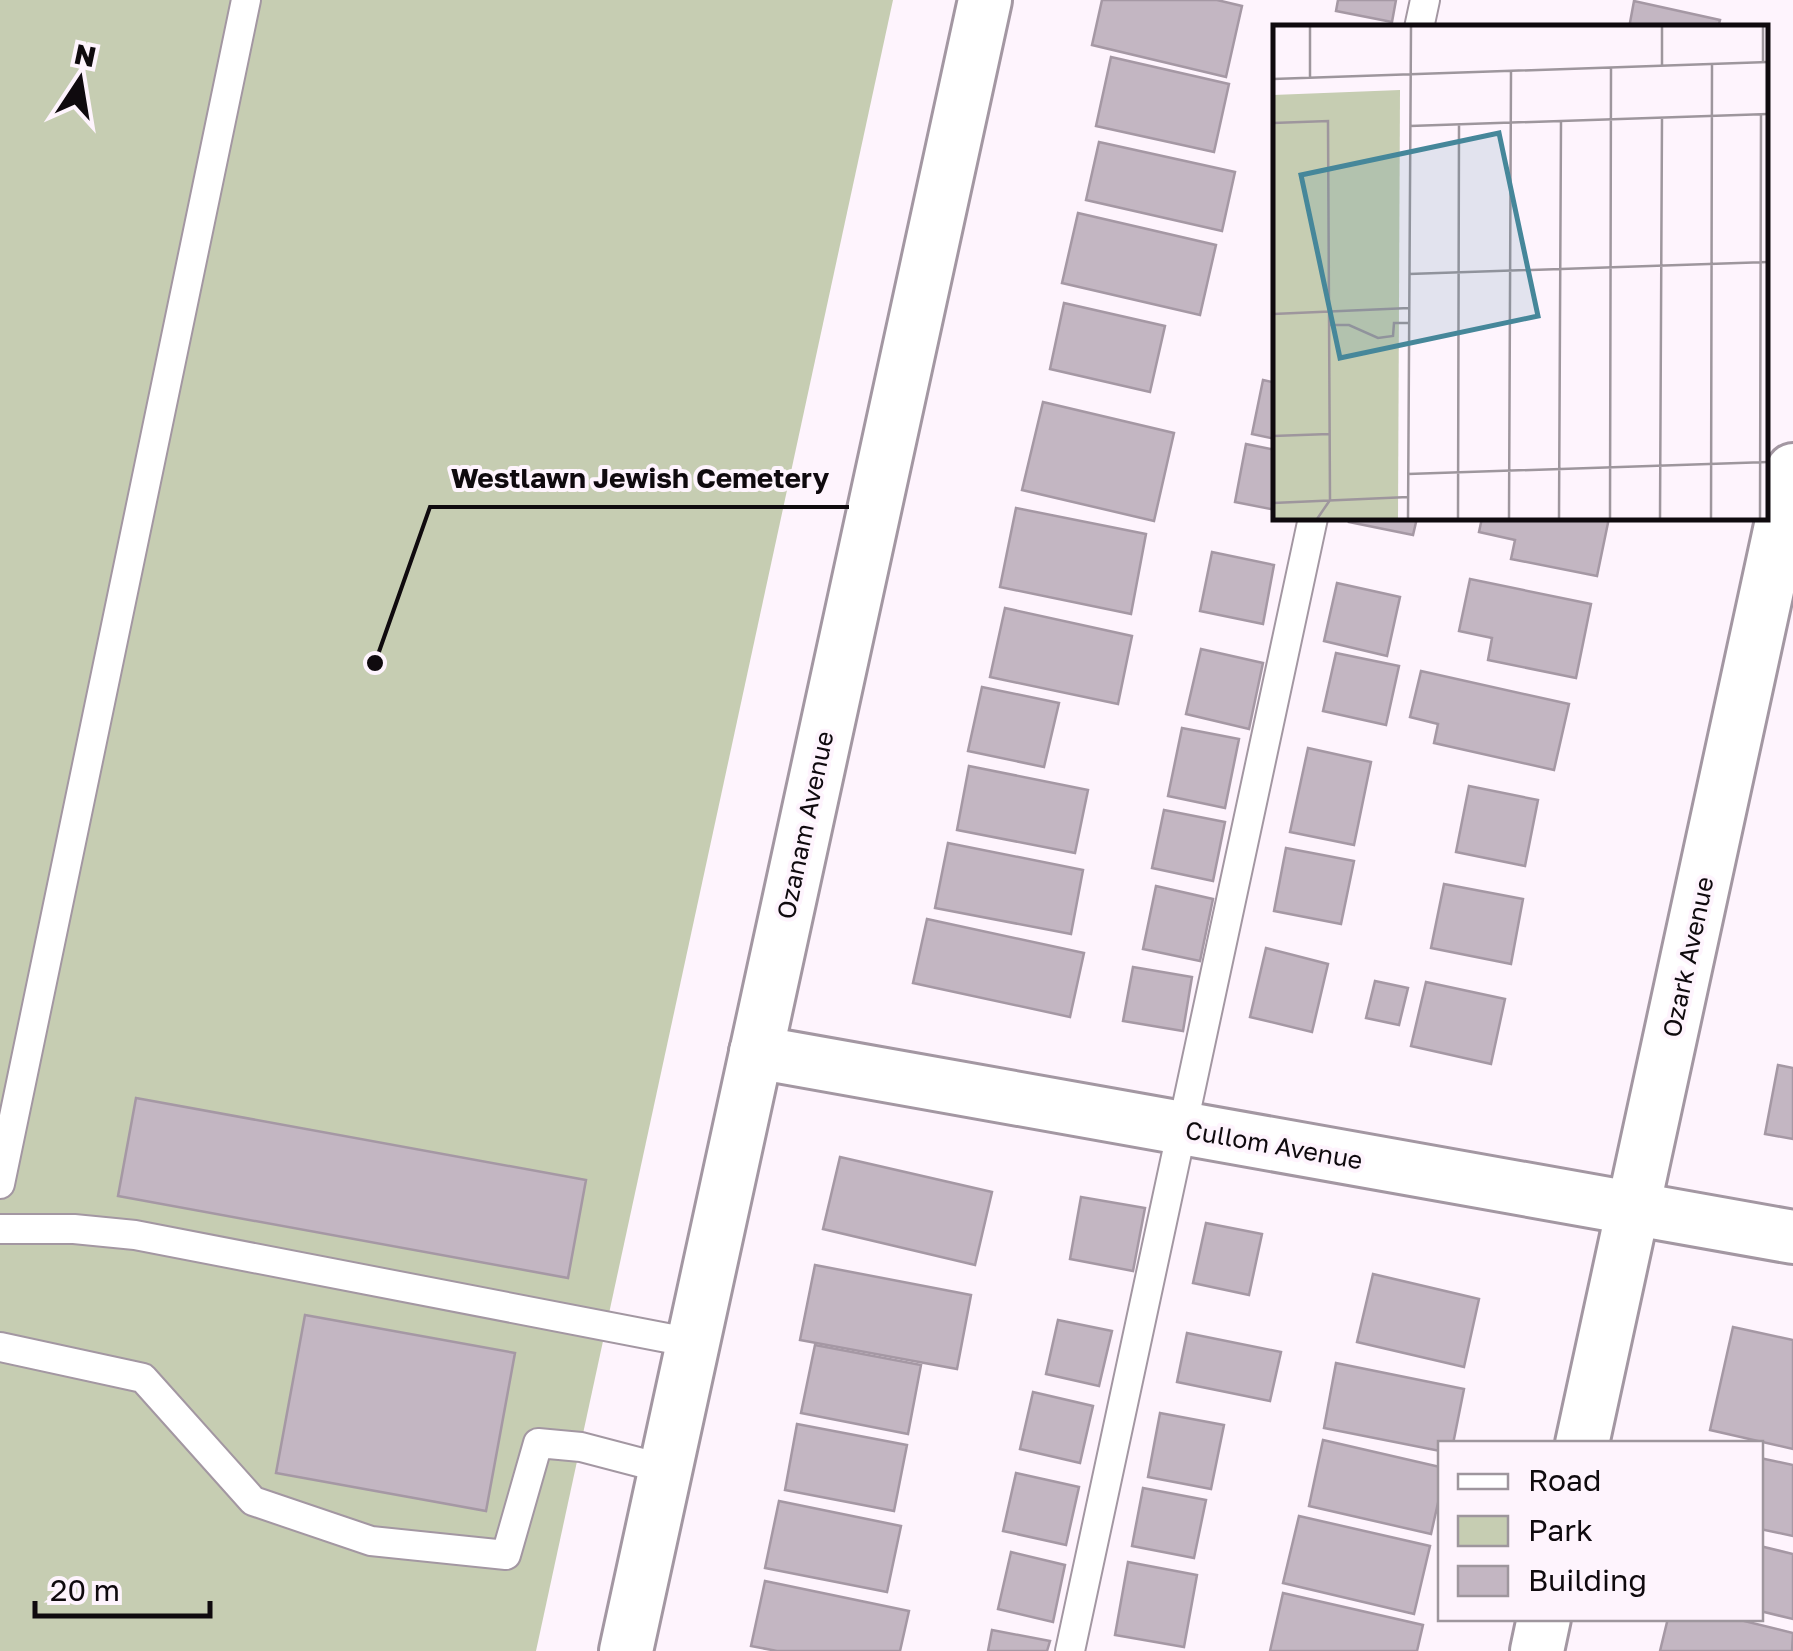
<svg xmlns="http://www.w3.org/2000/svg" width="1793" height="1651" font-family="'Golos Text',sans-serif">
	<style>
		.green { fill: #c6cdb2 }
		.building { fill: #c3b6c2; stroke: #a598a4; stroke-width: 2.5 }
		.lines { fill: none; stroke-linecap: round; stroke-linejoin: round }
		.service-casing { stroke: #a397a2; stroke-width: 32 }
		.minor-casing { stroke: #a397a2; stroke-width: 58 }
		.service { stroke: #fff; stroke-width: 28 }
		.minor { stroke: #fff; stroke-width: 52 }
		.labels { text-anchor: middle; stroke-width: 8; stroke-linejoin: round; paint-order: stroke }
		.street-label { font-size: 25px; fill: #0f0a0e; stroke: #fef4fd }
		.inset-road { fill: none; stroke: #9e969d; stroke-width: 2.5 }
		.view { fill: #46879a; fill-opacity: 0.15; stroke: #46879a; stroke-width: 5 }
		.inset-edge { fill: none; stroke: #0f0a0e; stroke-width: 5 }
		.leader { fill: none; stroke: #0f0a0e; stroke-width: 4 }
		.callout-dot { fill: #0f0a0e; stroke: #fef4fd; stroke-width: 4 }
		.callout-label { font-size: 28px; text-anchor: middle; font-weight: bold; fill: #0f0a0e; stroke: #fef4fd; stroke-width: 8; stroke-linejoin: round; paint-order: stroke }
	</style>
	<rect width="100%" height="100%" fill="#fef4fd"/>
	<path class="green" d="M0,0h893l-357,1651h-536z"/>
	<g class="building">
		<path d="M1102,0h115l25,6 -16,71 -134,-32z"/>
		<path d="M1338,0h58l-4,22 -56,-11z"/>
		<path d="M1634,1l86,19 -2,8h-89z"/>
		<path d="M1111,57l118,27 -15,68 -118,-26z"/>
		<path d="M1099,142l136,30 -13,59 -136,-31z"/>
		<path d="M1078,213l138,32 -16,70 -138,-32z"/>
		<path d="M1064,303l101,23 -15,66 -100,-23z"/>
		<path d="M1263,380l13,3v56l-24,-5z"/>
		<path d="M1043,402l131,31 -20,88 -132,-31z"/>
		<path d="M1246,444l30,6v60l-41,-8z"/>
		<path d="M1016,508l130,26 -15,80 -131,-27z"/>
		<path d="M1350,518h67l-4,17 -64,-13z"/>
		<path d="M1482,518h127l-12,58 -86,-17 4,-19 -36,-8z"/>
		<path d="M1212,552l62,13 -11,59 -63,-13z"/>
		<path d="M1470,579l121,25 -15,74 -88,-18 4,-22 -33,-7z"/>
		<path d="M1337,583l63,14 -13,59 -63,-15z"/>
		<path d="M1005,608l127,28 -14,68 -128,-27z"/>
		<path d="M1201,649l62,14 -14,66 -63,-15z"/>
		<path d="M1336,653l63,13 -13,59 -63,-14z"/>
		<path d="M1421,671l148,33 -15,66 -120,-27 4,-19 -28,-7z"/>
		<path d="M982,687l77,16 -15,64 -76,-16z"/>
		<path d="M1182,728l57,11 -14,69 -57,-12z"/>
		<path d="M1308,748l63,14 -17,83 -64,-13z"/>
		<path d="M969,766l119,24 -13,63 -118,-23z"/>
		<path d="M1469,786l69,14 -13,66 -69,-14z"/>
		<path d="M1164,810l61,12 -12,59 -61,-13z"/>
		<path d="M948,843l135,27 -12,64 -136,-26z"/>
		<path d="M1286,848l68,13 -13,63 -67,-13z"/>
		<path d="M1444,884l79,15 -12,65 -80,-16z"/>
		<path d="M1156,886l57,13 -13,62 -57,-12z"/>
		<path d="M927,919l157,34 -14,64 -157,-34z"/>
		<path d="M1266,948l62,16 -16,68 -62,-15z"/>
		<path d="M1133,967l59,10 -9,54 -60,-10z"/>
		<path d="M1375,981l33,7 -9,37 -33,-7z"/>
		<path d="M1426,982l79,17 -14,65 -80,-18z"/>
		<path d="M1778,1065l15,3v71l-28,-5z"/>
		<path d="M136,1098l450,82 -18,98 -450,-82z"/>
		<path d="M840,1157l152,35 -17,73 -152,-36z"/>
		<path d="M1081,1197l64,11 -12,63 -63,-12z"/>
		<path d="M1206,1223l56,11 -13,61 -56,-12z"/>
		<path d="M815,1265l156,30 -14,74 -157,-29z"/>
		<path d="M1373,1274l106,25 -15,68 -107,-25z"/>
		<path d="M305,1315l210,38 -29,158 -210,-38z"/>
		<path d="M1058,1320l54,11 -13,55 -53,-12z"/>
		<path d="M1733,1327l60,13v109l-83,-19z"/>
		<path d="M1187,1333l94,19 -11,49 -93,-19z"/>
		<path d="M815,1345l106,20 -13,69 -107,-21z"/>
		<path d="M1336,1363l128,26 -11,55h-13v7l-116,-23z"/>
		<path d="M1033,1392l60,14 -13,57 -60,-14z"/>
		<path d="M1160,1413l64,12 -13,64 -63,-12z"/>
		<path d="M797,1424l110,21 -13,66 -109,-21z"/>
		<path d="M1323,1440l117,27v27l-9,40 -122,-28z"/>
		<path d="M1760,1458l33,7v71l-33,-7z"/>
		<path d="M1016,1473l63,14 -13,58 -63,-14z"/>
		<path d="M1143,1488l63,12 -12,58 -62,-12z"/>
		<path d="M779,1501l122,25 -14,66 -122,-24z"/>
		<path d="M1299,1516l131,30 -16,68 -131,-31z"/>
		<path d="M1760,1546l33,8v65l-33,-8z"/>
		<path d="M1011,1552l54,13 -12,57 -55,-13z"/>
		<path d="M1128,1562l69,13 -13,72 -69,-12z"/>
		<path d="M765,1581l144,30 -9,40h-123l-26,-5z"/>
		<path d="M1283,1593l140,32 -6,26h-147z"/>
		<path d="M1668,1618h64l61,15 -1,18h-132z"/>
		<path d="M992,1630l58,11 -3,10h-59z"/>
	</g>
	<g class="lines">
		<defs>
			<g id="service">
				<path d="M1419,28l6,-28"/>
				<path d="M0,1184l246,-1184"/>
				<path d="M0,1229h74l61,6 558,108"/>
				<path d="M0,1347l143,31 110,123 118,40 135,14 32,-112 43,4 84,22"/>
				<path d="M1070,1651l243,-1133"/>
			</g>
			<g id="minor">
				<path d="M756,1052l1037,185"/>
				<path d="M1582,1444l211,-974"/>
				<path d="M626,1651l359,-1651"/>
				<path d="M1537,1651l7,-33"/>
			</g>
		</defs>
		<use href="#service" class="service-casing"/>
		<use href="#minor" class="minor-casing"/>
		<use href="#service" class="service"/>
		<use href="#minor" class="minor"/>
	</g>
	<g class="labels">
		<g class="street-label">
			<text transform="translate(805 825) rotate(-78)" y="9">Ozanam Avenue</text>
			<text transform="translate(1688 957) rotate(-78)" y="9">Ozark Avenue</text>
			<text transform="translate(1274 1145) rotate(10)" y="9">Cullom Avenue</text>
		</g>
	</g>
	<g transform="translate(1273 25)">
		<rect width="495" height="495" fill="#fef4fd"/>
		<path d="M127,65l-2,429h-125v-424z" fill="#c6cdb2"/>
		<path class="inset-road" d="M490,37v-36M389,41v-40M37,53v-52M0,54l495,-17M0,98l55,-2 2,379 -13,19M137,101l358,-12M136,249l359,-12M0,289l136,-6M56,300h20l29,13 15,-2 1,-13h15M0,411l56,-2M135,449l360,-12M0,478l135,-6M135,494l3,-493M185,494l1,-395M236,494l2,-447M286,494l2,-398M337,494l1,-451M387,494l2,-402M438,494l1,-455M487,494l1,-405"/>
		<path class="view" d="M226,108l39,183 -198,42 -39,-183z"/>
		<rect width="495" height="495" class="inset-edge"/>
	</g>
	<path class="leader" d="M375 663L430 507H849"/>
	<circle class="callout-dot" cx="375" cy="663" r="10"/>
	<g class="callout-label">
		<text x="640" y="488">Westlawn Jewish Cemetery</text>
	</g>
	<rect x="1438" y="1441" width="325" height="180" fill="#fef4fd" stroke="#9e969d" stroke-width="2.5"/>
	<rect x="1458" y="1474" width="50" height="15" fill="#ffffff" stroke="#9e969d" stroke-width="2.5"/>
	<text x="1528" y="1491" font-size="30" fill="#0f0a0e">Road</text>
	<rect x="1458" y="1516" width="50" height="30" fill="#c6cdb2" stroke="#9e969d" stroke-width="2.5"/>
	<text x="1528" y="1541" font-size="30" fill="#0f0a0e">Park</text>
	<rect x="1458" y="1566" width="50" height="30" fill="#c3b6c2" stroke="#9e969d" stroke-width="2.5"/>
	<text x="1528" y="1591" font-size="30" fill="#0f0a0e">Building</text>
	<g transform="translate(80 80) rotate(12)" stroke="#fef4fd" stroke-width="8" paint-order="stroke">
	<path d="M0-8L18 38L0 25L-18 38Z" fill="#0f0a0e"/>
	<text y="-15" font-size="28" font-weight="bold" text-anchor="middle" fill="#0f0a0e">N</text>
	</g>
	<path d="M35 1601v15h175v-15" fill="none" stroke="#0f0a0e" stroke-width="5"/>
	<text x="50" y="1601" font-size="30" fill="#0f0a0e" stroke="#fef4fd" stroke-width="8" paint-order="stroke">20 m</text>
</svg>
